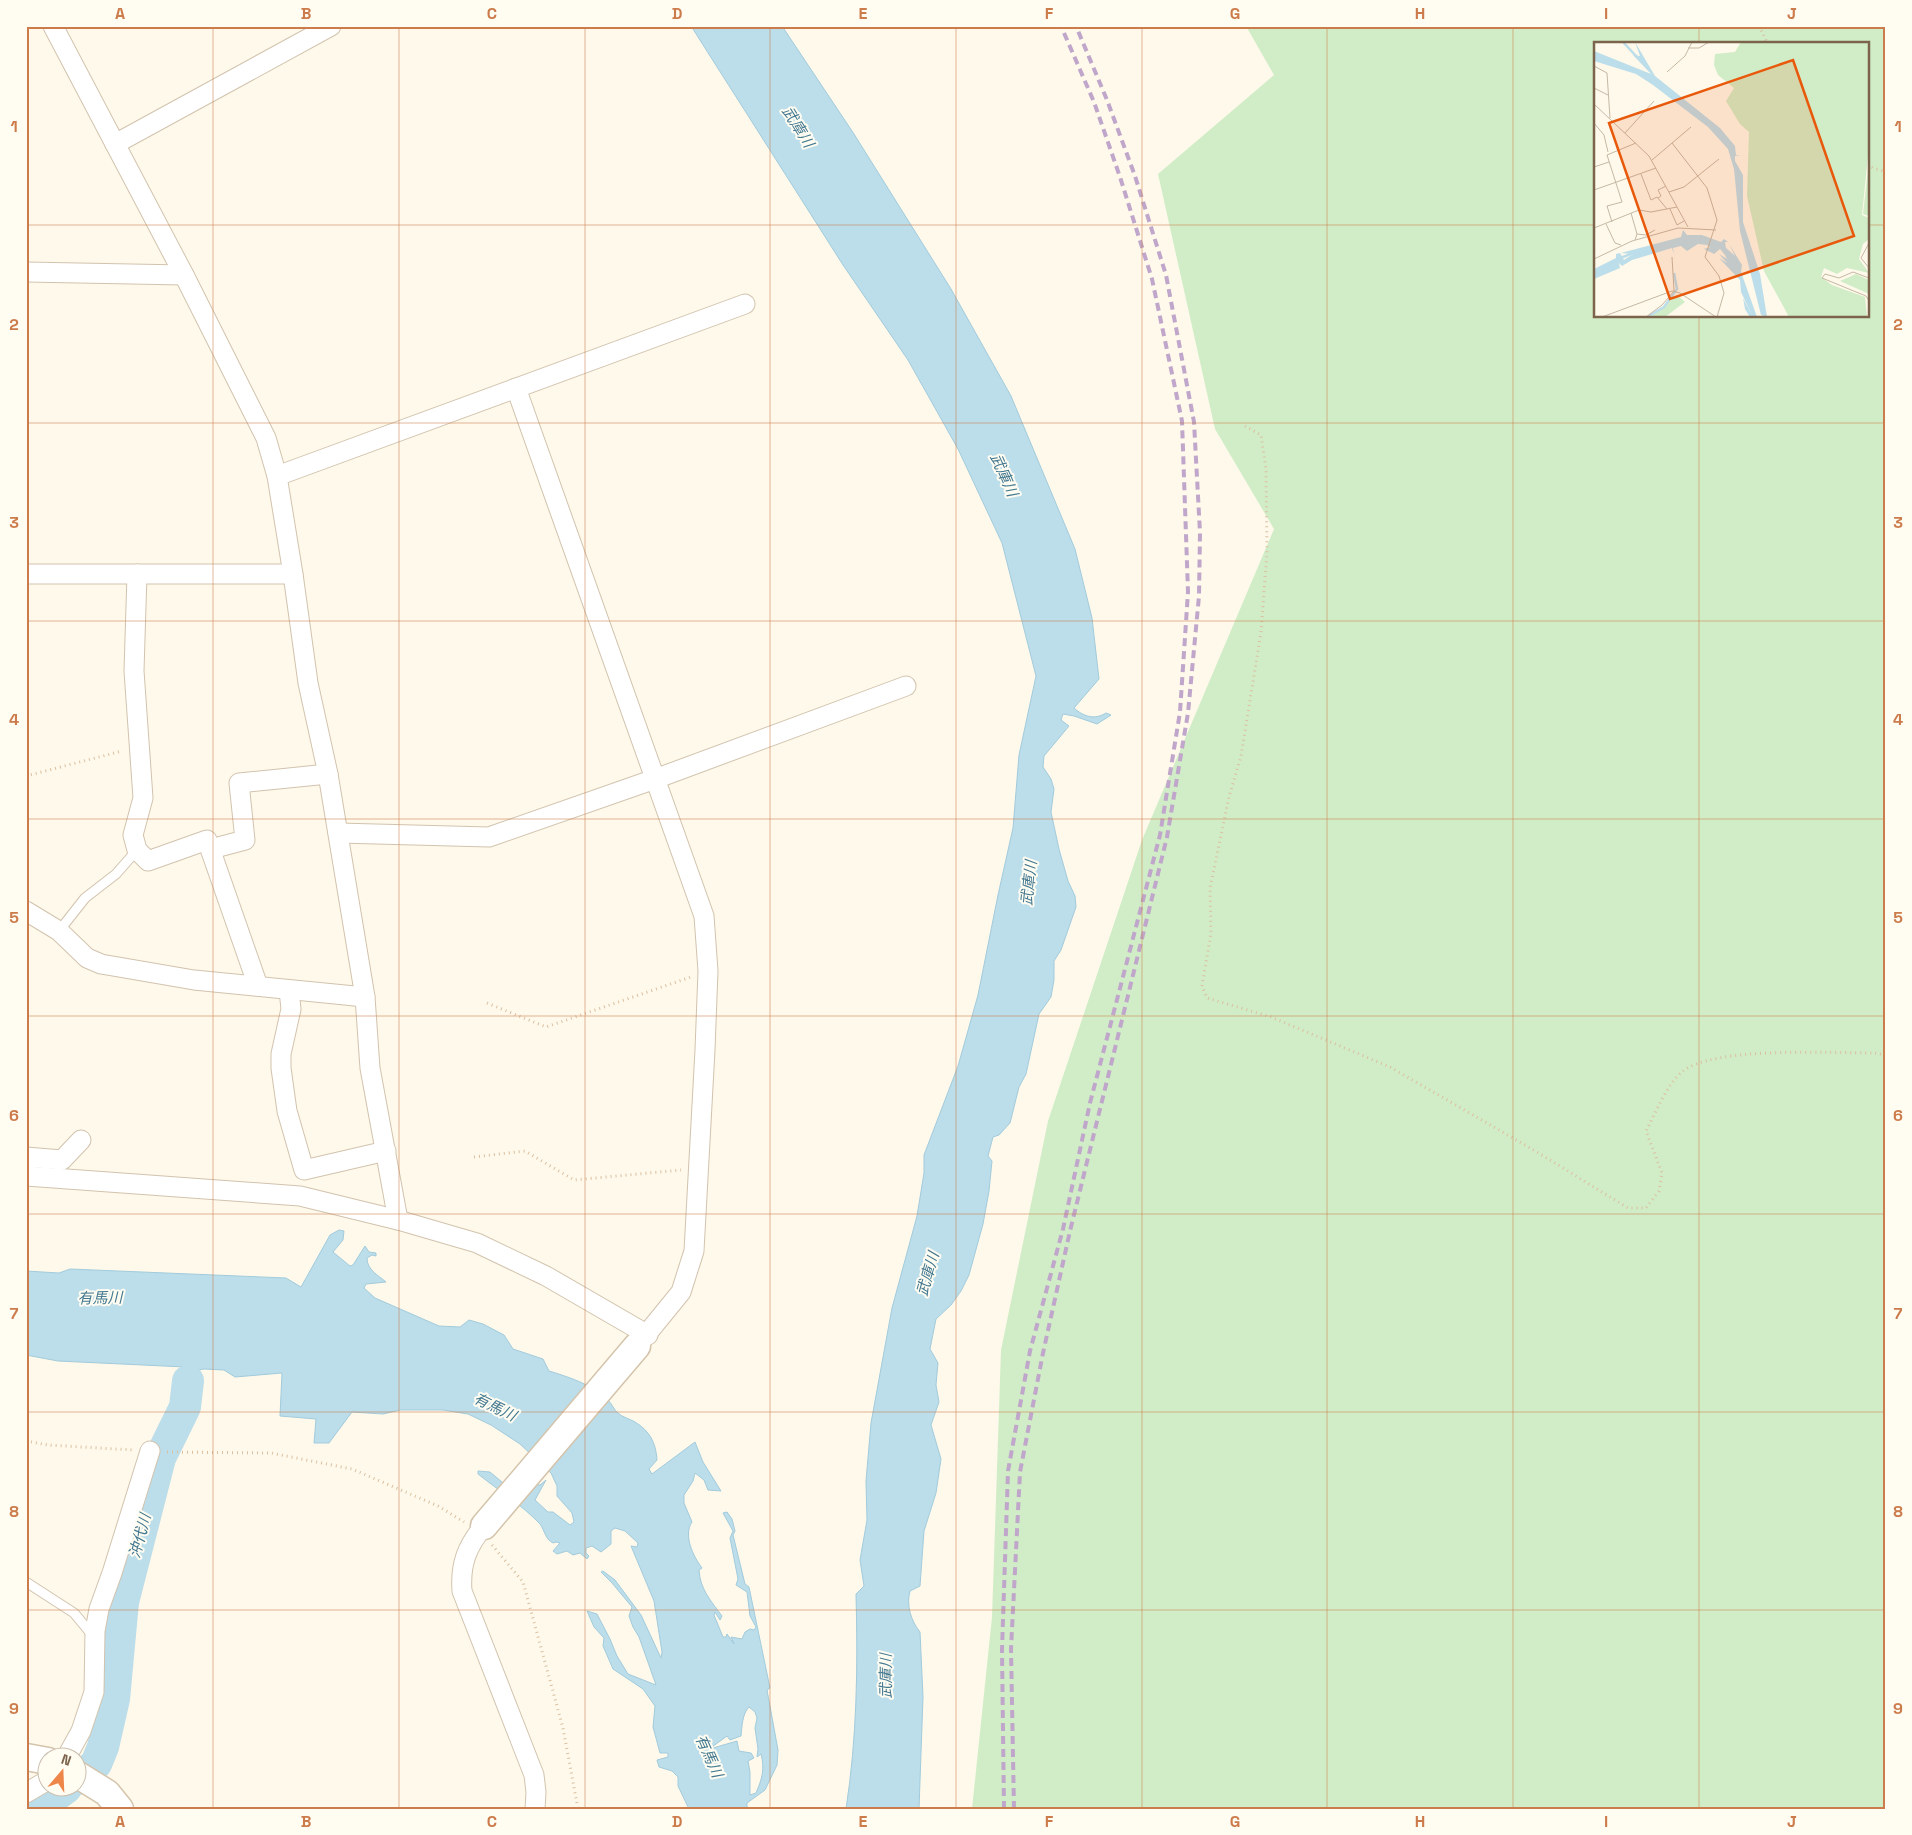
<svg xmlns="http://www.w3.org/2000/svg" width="1912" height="1835" font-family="'Space Grotesk','Noto Sans JP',sans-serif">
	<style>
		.green { fill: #d1edc7; fill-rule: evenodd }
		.water { fill: #bcddea; stroke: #a2cbdc; fill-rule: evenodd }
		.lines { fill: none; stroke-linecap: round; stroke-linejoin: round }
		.river { stroke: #bcddea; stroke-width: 32 }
		.lane-casing { stroke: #d2c3ae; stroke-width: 11 }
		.street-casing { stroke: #d2c3ae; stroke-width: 21 }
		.secondary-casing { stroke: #d5c4ac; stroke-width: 29 }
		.path { stroke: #dbc0a2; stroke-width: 3; stroke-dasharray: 1 4; stroke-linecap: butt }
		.lane { stroke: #fff; stroke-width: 9 }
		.street { stroke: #fff; stroke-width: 19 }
		.secondary { stroke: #fff; stroke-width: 26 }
		.rail { stroke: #bfa6ca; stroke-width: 4; stroke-dasharray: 8 5; stroke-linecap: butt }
		.grid { fill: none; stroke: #cc7b4a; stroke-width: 1; stroke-opacity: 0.55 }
		.labels { text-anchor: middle; stroke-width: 4; stroke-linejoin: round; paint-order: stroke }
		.water-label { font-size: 15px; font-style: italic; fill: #427890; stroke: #fffcf2 }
		.inset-river { fill: none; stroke: #bcddea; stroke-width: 2.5 }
		.inset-road { fill: none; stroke: #c6b8a5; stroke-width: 1 }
		.view { fill: #e8590c; fill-opacity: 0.15; stroke: #e8590c; stroke-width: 2.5 }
		.inset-edge { fill: none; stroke: #7c634b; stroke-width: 2.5 }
		.neatline { fill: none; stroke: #cc7b4a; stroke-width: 2 }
		.grid-label { font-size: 16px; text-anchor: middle; font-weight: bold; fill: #cc7b4a }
	</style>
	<rect width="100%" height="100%" fill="#fef9ea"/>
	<path class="green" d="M1246,26h640v1783h-914l20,-192 9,-267 47,-229 94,-281 132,-311 -59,-100 -57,-255 116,-99zM1596,44h272v272h-272z"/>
	<g class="water">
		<path d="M691,26h91l72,108 97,155 60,107 64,153 17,69 7,61 -25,29c10,9 21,12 32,5l5,2 -14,9 -23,-8 -11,-2 -2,6 8,6 -25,30 -1,11 8,12 3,10 -3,23 8,37 9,32 7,15 1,11 -15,43 -7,11v19l-3,17 -12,17 -13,60 -7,13 -9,36 -11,12 -6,2 -5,19 4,5 -3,30 -6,33 -14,51 -8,16 -10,14 -15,14 -6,30 8,14 -2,22 3,17 -8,23 10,34 -5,34 -12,38 -4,55 -10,5c-4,14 1,30 10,41l3,65 -4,112h-73c11,-71 12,-143 10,-215l8,-8 -4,-26 7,-40 -1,-39 5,-58 21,-115 25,-92 7,-43v-18l34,-89 20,-71 20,-100 15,-67 6,-73 17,-79 -34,-133 -44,-94 -50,-89 -65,-95z"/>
		<path d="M339,1230l5,1 -1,9 -10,12 17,14 3,-1 12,-19 4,6 7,1v3l-4,-1 -5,3c0,12 11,17 19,24l-20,2 -2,4 11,10 64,28 21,1 9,-7 14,4 21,11 9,14 30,10 6,12c20,6 44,14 59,29 4,4 6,10 10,13 4,4 12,6 17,9 15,9 21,21 22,38l-8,9 3,5 43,-32 8,20 18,29 -13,-1 -4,-10 -9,-7 -2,8 -9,14v8l8,19c-9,13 1,34 10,46l-3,2c1,19 12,31 23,46l-2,4 -5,-8 -1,3 9,22h3l1,-3 7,10 -3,-7 11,2 3,-7 5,-3 4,1 2,-3 -6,-11 -3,-24 -11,-7 2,-6 -8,-41 3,-7 -10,-18 4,-1 5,7 3,12 -2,4 12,49 4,3 21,101 -3,2 11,60 -1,15 -12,25 -18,13v6h-58l-11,-23v-9l-6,-6 -13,-4 -2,-7 11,-3v-4h-8l-7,-26 2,-21 -12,-17 -30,-20 -10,-23 1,-8 -10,-11 -7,-16 10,3 13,25 7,17 11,18 28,11 -17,-48 -6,-10 -4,-11 3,-9 -20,-24 -11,-11 2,-1 12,9 26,35 20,43 1,-6 -8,-51 -23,-55 6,1 1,-4 -13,-12 -10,-3 -4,3v13l-10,8 -9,-6 -6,2v5l3,3 -2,3 -7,-6 -7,2 -6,-4 -10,3 -4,-3 7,-8 -4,-1 -3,1c-8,-4 -8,-12 -13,-19 -18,-19 -42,-34 -62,-50v-3l12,1 12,10 17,9 20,-13 -1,7h2l6,-5 -11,20 13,12h5l17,13 4,-3 -2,-9 -15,-17v-10l-6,-13 -31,-29 -29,-19 -23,-11 -25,-4h-43l-17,4 -31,-2 -23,31h-15l2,-24 -36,-3 2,-43 -47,4 -11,-7 -20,-1 -10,2 -7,18 2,6 -2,4 2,10 -9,14 -5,-1 7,-13 -1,-10 6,-27 -2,-5 -127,-6 -32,-6v-84l33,2 11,-4 216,9 15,9 29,-52zM749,1707l6,5 2,6 -2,10 3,21 -1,8 4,-3c4,15 1,25 -5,39l-6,2v-23l-2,-11 6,-3 -3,-5 -12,-2 -2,-10 -24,7 -1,-1 15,-11 3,4 11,-4c1,-9 1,-22 8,-29z"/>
	</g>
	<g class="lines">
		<g class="river">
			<path d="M78,1779l18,-15 7,-17 11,-48 9,-97 37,-144 25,-51 3,-26"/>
			<path d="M37,1809l29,-21"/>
		</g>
		<defs>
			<g id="lane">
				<path d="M59,931l26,-33 31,-24 21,-24"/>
				<path d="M26,1582l48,31 20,24"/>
			</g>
			<g id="street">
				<path d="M53,26l131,249 82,163 11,38 16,98 15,109 20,91 37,223 5,71 28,152"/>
				<path d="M115,144l216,-118"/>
				<path d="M26,272l158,3"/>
				<path d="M516,388l188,528 4,55 -3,79 -11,201 -13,41 -44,54"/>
				<path d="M277,476l468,-172"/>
				<path d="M26,574h267"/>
				<path d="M137,574l-3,97 9,127 -10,37 4,15 11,11 59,-21 51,146"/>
				<path d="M338,833l151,4 166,-58 251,-93"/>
				<path d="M211,849l34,-9 -6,-57 89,-9"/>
				<path d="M26,911l33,20 28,27 14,6 93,16 171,17"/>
				<path d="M289,990l2,19 -10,45v14l6,43 17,59 82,-19"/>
				<path d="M26,1157l36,3 19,-20"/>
				<path d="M26,1176l274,20 98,24 79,23 69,33 102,59"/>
				<path d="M484,1526c-17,20 -24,38 -22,65l72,184 2,17 -1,17"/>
				<path d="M66,1758l15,-27 13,-39 1,-61 4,-22 13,-36 38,-122"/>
				<path d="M26,1793l22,-13"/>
			</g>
			<g id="secondary">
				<path d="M484,1526l153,-180"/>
				<path d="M26,1757l22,4"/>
				<path d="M78,1775l29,18 13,16"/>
			</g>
		</defs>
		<use href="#lane" class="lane-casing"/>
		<use href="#street" class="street-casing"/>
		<use href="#secondary" class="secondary-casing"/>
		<g class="path">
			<path d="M1759,26l9,18"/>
			<path d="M1868,164l5,4 13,4"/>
			<path d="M1245,426l16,9 5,34 1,84 -6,79 -20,124 -12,41 -19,91 1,45 -9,53 5,12 64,19 119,50 142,82 96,59h18l13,-17 3,-18 -16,-42c9,-17 21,-47 36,-59 30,-26 150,-19 192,-19l12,2"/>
			<path d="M26,776l96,-25"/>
			<path d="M487,1003l59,24 145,-50"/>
			<path d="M474,1157l51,-6 49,29 107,-10"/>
			<path d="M26,1441l22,4 85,5"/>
			<path d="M167,1452l104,1 81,16 86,37 26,16"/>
			<path d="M492,1545l31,37 40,146 15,81"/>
		</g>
		<use href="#lane" class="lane"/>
		<use href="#street" class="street"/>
		<use href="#secondary" class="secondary"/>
		<g class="rail">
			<path d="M1004,1809l-2,-159 6,-179 22,-120 33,-122 27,-126 70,-268 20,-123 8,-120 -6,-171 -30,-142 -32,-102 -26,-75 -33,-76"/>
			<path d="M1014,1809l-3,-160 9,-177 23,-119 27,-122 97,-394 21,-124 11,-117 1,-63 -6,-111 -28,-147 -31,-99 -28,-76 -31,-74"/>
		</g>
	</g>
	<path class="grid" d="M213,26v1783M399,26v1783M585,26v1783M770,26v1783M956,26v1783M1142,26v1783M1327,26v1783M1513,26v1783M1699,26v18M26,225h1570M1868,225h18M1699,316v1493M26,423h1860M26,621h1860M26,819h1860M26,1016h1860M26,1214h1860M26,1412h1860M26,1610h1860"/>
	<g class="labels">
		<g class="water-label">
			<text transform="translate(798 127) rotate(58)" y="5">武庫川</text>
			<text transform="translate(1004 475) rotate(66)" y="5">武庫川</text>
			<text transform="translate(1029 883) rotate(-84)" y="5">武庫川</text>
			<text transform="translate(928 1274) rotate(-74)" y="5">武庫川</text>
			<text transform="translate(100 1298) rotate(-1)" y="5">有馬川</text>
			<text transform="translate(495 1407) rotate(26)" y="5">有馬川</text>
			<text transform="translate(140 1536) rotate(-75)" y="5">沖代川</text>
			<text transform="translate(886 1676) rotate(-90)" y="5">武庫川</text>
			<text transform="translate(709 1756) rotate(66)" y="5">有馬川</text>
		</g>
	</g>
	<g transform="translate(1594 42)">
		<rect width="275" height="275" fill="#fef9ea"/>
		<path d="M147,0h128v104l-7,69 7,3v21l-6,5 -4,15 10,14 -22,-5 -10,6 -13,-6 -3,9 11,8 33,12 2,20h-78l-25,-46 -17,-75 2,-64 -9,-8 -14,-23 8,-13 -16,-13 -4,-10 1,-11 20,-2zM275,119v55l-6,-2zM262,232l13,6v14l-29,-13zM83,253l8,7 -20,15h-14z" fill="#d1edc7"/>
		<path d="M41,0l20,34 65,52 15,18 1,9h4l-5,1v5l8,14v47l17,52 7,43 -6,-2 -21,-84 -6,-62 -6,-20 -20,-22 -55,-42 -17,-11 -42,-13v-10l57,23 -18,-19 7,1zM89,188l4,5h15l19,7 3,-3 4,3h-3l1,6 9,8 -6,-12 13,21 -1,7 16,45h-7l-5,-8 -2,-11 9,17 -11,-23 -1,-12 -21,-22 8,5 -8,-9 8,5 -2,-4 -5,-6 -6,5 -10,-5 6,-2 5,4 -8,-6 -9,-1 -11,7 -6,-5 -8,2 1,6 -2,-6 -40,12 -10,6 -3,-3 1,5 -26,11v-10l22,-11v-4l4,-1 4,7 9,-6 -12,-1 60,-16z" fill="#bcddea"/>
		<path class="inset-river" d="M29,0l14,15M24,217l15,-6M55,274l15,-9 13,-18 -3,-16"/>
		<path class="inset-road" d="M20,0h18M94,6h11l10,-6M0,24l13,7 3,45M73,30l18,-16 7,-14M0,46l14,7M0,62l55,52 39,71M0,81l10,12 4,17M31,91l29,-32M78,101l35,45 10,32 -12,37 14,19 5,17 -7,24M58,118l39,-33M0,125l15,-5M47,132l10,26 6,-3 10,12M0,148l62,-22M75,150l15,-5 35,-28M64,156l3,-2 -3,-6 8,-4M76,167l7,16 7,-4M37,171l6,21M18,180l-5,-16 15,-4 -15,-47 29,-12M12,182l9,19 6,2M0,186l45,-18 12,2 26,-5M41,198l2,-6 9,1 9,-5M275,201l-8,15 8,10M0,217l38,-18 46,-13 38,2M275,236l-16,-6 -14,6 -14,-4 -3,4 44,18 3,5M8,275l70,-26 8,2 36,24M52,275l16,-12 12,-14 -2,-34"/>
		<path class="view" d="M199,18l61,176 -184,63 -61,-176z"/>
		<rect width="275" height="275" class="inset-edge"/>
	</g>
	<rect width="1912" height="1835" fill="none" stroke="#fffcf2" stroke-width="55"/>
	<g transform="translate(62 1772) rotate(19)"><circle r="24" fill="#fffcf2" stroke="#cbbfaf"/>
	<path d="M0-4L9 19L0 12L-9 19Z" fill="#ee8549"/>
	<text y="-8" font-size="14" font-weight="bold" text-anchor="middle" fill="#7c634b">N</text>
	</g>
	<rect x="28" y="28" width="1856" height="1780" class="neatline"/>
	<g class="grid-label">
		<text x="120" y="19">A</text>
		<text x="306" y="19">B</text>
		<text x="492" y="19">C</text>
		<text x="677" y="19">D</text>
		<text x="863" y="19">E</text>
		<text x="1049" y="19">F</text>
		<text x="1235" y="19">G</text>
		<text x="1420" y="19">H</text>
		<text x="1606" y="19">I</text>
		<text x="1792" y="19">J</text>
		<text x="14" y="132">1</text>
		<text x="1898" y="132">1</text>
		<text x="14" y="330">2</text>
		<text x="1898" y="330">2</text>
		<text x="14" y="528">3</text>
		<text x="1898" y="528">3</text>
		<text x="14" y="725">4</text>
		<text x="1898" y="725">4</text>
		<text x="14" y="923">5</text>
		<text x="1898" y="923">5</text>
		<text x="14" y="1121">6</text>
		<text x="1898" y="1121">6</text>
		<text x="14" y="1319">7</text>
		<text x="1898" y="1319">7</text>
		<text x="14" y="1517">8</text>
		<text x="1898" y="1517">8</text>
		<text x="14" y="1714">9</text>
		<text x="1898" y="1714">9</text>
		<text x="120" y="1827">A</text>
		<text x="306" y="1827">B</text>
		<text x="492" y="1827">C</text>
		<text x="677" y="1827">D</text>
		<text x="863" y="1827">E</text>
		<text x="1049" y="1827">F</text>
		<text x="1235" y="1827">G</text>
		<text x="1420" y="1827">H</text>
		<text x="1606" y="1827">I</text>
		<text x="1792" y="1827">J</text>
	</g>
</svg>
